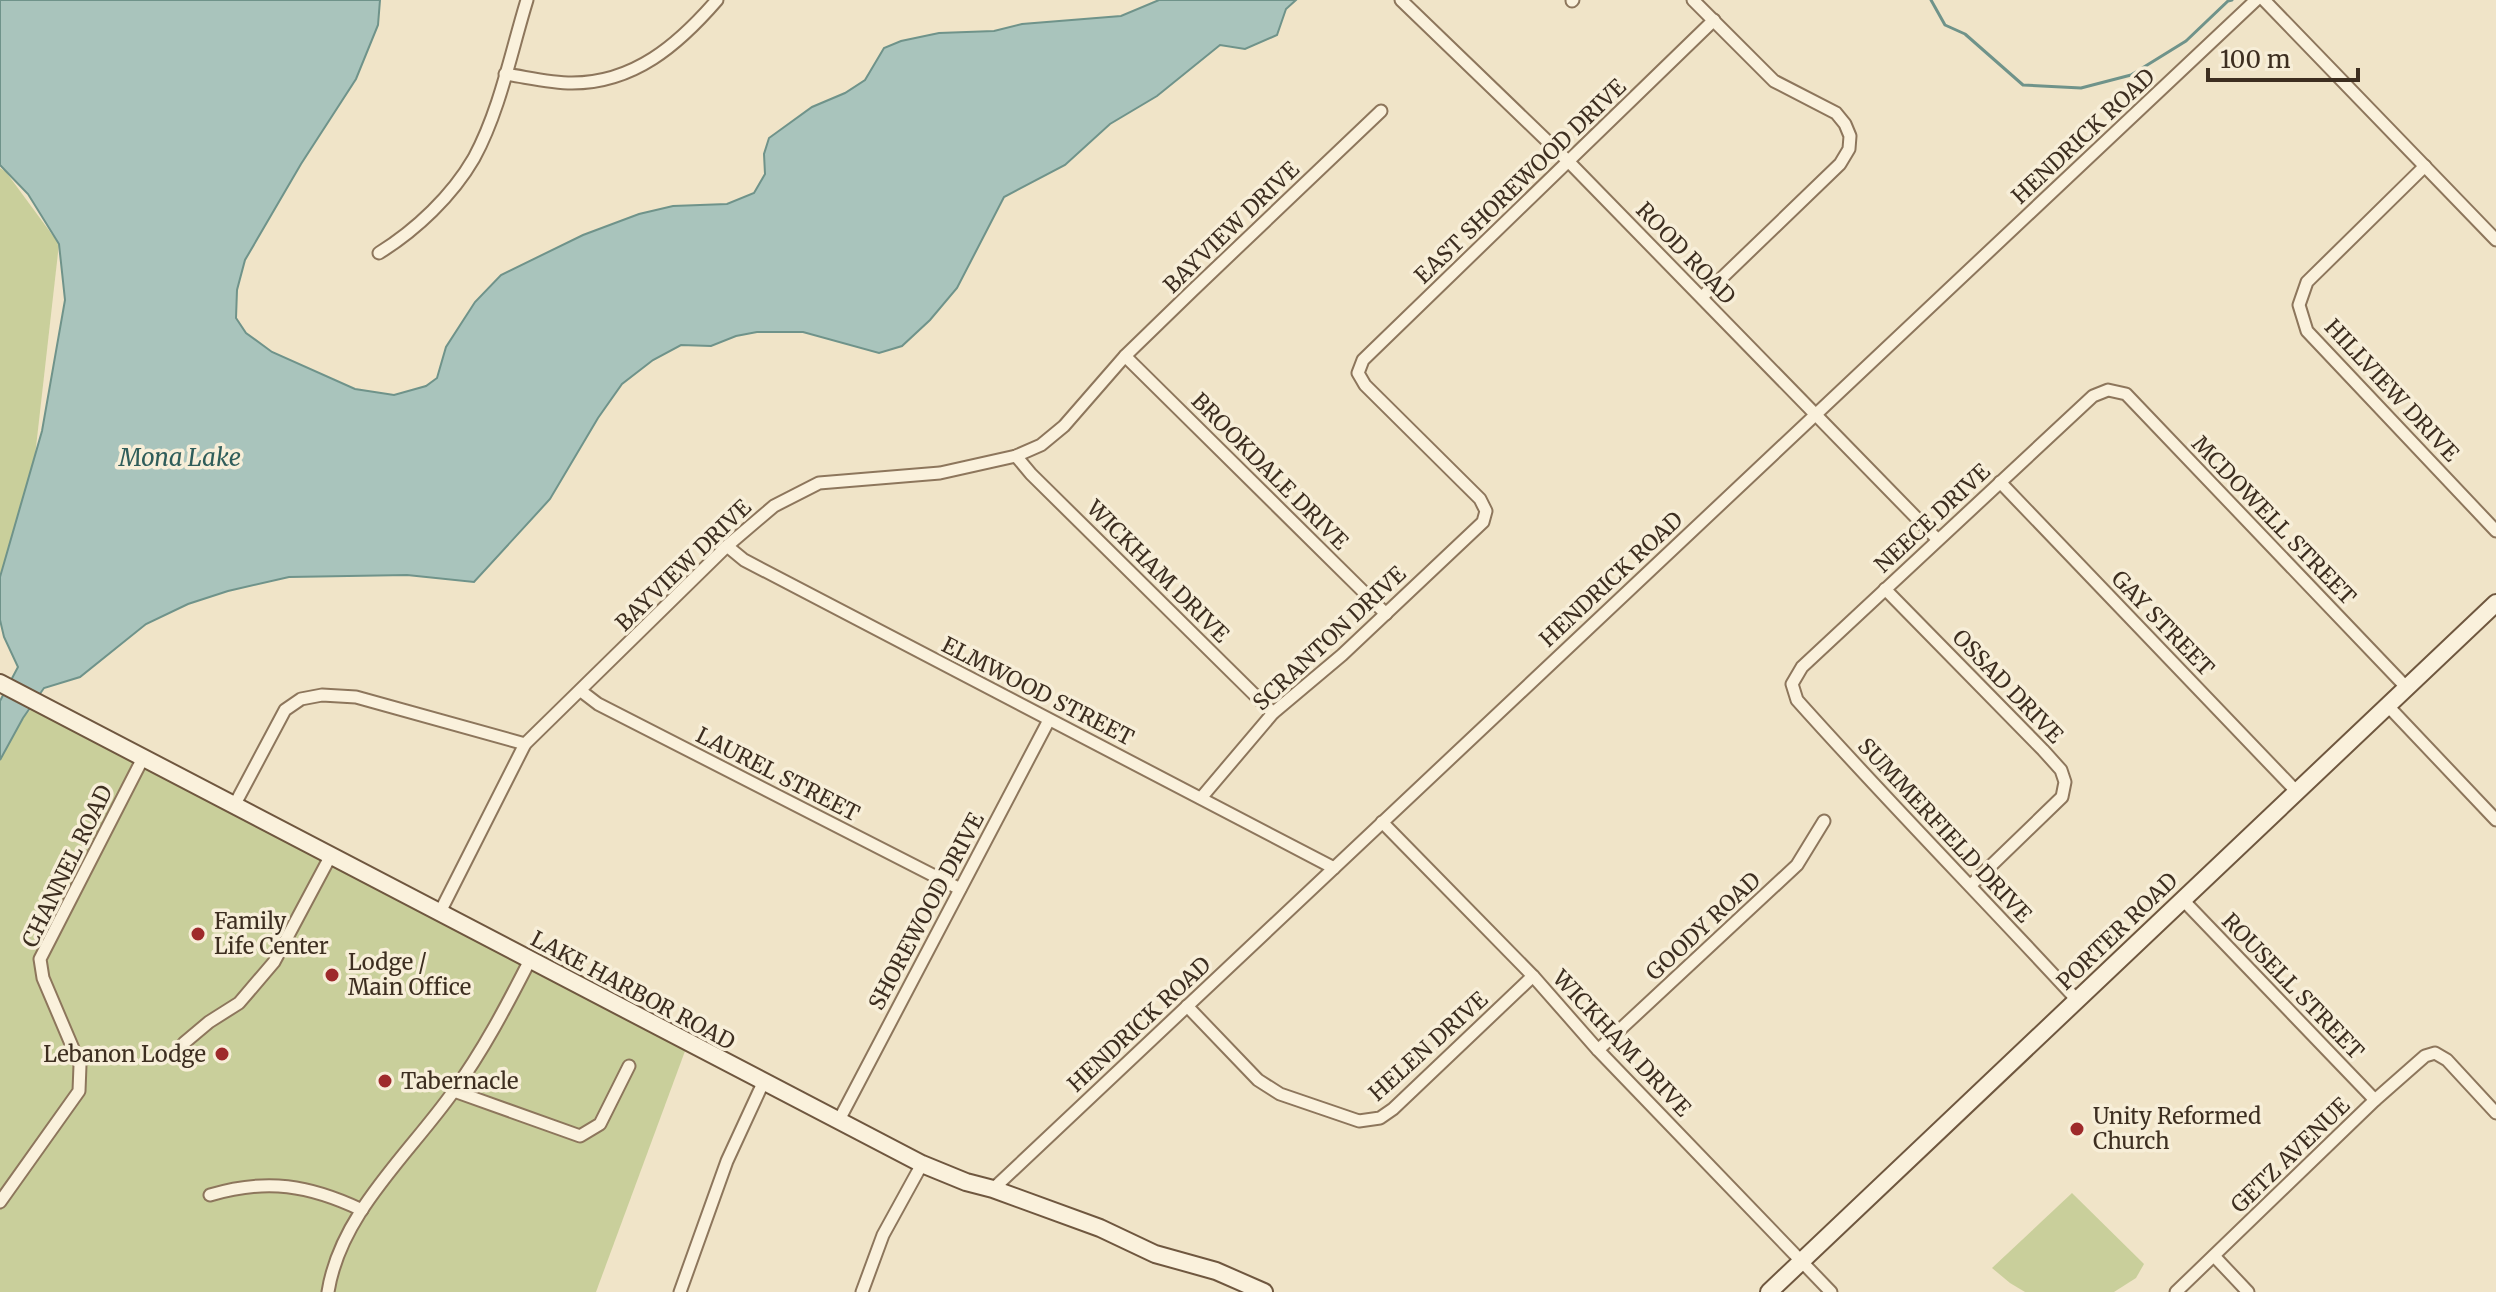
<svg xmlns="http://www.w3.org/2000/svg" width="2496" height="1292" font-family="Merriweather,serif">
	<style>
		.green { fill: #c9cf9b }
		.water { fill: #a9c4bc; stroke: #6f938a; stroke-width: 2 }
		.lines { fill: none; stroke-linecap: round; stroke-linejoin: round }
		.stream { stroke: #6f938a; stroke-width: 3 }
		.street-casing { stroke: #8d765c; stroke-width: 15 }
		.secondary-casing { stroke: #6f573f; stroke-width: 20 }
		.street { stroke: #faf1dc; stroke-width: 11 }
		.secondary { stroke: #faf1dc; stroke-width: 16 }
		.poi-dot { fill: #9e2a2b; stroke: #f7eed8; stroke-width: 3 }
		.labels { text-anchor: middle; stroke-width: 7; stroke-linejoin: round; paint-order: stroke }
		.street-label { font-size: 22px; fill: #3d2e20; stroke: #f7eed8 }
		.poi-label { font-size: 22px; fill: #3d2e20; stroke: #f7eed8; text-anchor: start }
		.water-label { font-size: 24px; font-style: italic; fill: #2f5d5a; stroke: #f7eed8 }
	</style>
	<rect width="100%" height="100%" fill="#f0e4c8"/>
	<g class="green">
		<path d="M0,168l6,4 53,72 -24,212 -35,124z"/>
		<path d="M38,702l650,341 -92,249h-596v-532l23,-42z"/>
		<path d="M2072,1193l72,71 -8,14 -22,14h-89l-15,-9 -18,-15z"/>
	</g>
	<path class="water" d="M0,0h380l-2,25 -22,54 -55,85 -56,96 -8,30 -1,28 10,15 26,19 83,37 39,6 32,-9 11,-8 9,-31 29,-45 26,-27 82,-40 56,-21 34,-8 54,-2 27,-11 11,-19 -1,-20 5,-16 43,-31 33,-14 20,-13 19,-32 17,-7 38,-8 55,-2 28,-7 99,-8 38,-16h137l-10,9 -9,26 -32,14 -25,-4 -63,51 -47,28 -45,41 -61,32 -47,91 -27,32 -28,26 -23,7 -76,-21h-46l-21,4 -25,10 -30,-1 -28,15 -31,24 -24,34 -48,81 -76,83 -67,-7 -118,2 -61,14 -40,13 -42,20 -66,53 -36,11 -21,30 -23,42v-59l18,-34 -14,-30 -4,-17v-43l42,-146 23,-131 -6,-56 -31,-50 -28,-29z"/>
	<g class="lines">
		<path class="stream" d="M1931,0l14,25 20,9 58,51 58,3 50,-13 55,-34 42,-40 4,-1"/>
		<defs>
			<g id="street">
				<path d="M1401,0l168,162 368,377"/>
				<path d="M1693,0l81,81 62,32 9,11 5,12 -1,13 -9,15 -138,133"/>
				<path d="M2264,0l232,240"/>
				<path d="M1572,1l1,-1"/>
				<path d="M505,74c21,3 45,9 67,9 62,0 106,-38 145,-83"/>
				<path d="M2425,166l-118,116 -8,23 8,26 189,200"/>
				<path d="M379,253c37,-23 73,-57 95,-95 26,-48 37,-106 53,-158"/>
				<path d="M1125,356l261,258"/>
				<path d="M1016,456l15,18 242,239"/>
				<path d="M2000,482l296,309"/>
				<path d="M727,546l17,14 590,308"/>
				<path d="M1885,589l158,161 18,20 4,12 -3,15 -91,88"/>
				<path d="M581,691l17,13 362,185"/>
				<path d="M2387,705l109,115"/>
				<path d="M1201,798l72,-85 69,-58 141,-133 3,-11 -6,-12 -115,-114 -7,-12 5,-13 351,-340"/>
				<path d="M235,804l50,-94 16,-11 21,-4 34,2 169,47"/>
				<path d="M1382,822l151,154 65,74 233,242"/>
				<path d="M2182,899l193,201"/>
				<path d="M439,914l86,-170 202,-198 47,-40 45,-23 121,-10 76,-17 25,-11 23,-19 61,-70 67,-65 189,-180"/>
				<path d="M2077,1000c-93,-101 -189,-198 -280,-300l-5,-16 10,-17 291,-271 15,-6 18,4 280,293"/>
				<path d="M1187,1006l71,74 22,14 79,27 21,-3 13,-9 140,-133"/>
				<path d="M184,1043l25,-21 30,-19 35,-41 56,-105"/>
				<path d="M1598,1050l199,-185 27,-44"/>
				<path d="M454,1091l126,45 20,-12 29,-58"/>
				<path d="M839,1120l210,-400"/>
				<path d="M993,1189l1263,-1189"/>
				<path d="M210,1195c57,-17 99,-10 152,15"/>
				<path d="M0,1202l79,-111 1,-26 -37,-87 -3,-19 103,-201"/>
				<path d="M2214,1256l34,36"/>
				<path d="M328,1292c12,-78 81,-138 125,-200 30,-41 54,-87 77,-132"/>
				<path d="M680,1292l47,-131 36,-78"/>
				<path d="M862,1292l21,-57 39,-71"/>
				<path d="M2176,1292l199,-192 50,-44 10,-3 12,7 49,53"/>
			</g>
			<g id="secondary">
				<path d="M0,683l922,481 44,18 27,7 107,39 55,26 61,17 48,21"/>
				<path d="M1769,1292l727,-689"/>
			</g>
		</defs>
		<use href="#street" class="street-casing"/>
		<use href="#secondary" class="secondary-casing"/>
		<use href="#street" class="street"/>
		<use href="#secondary" class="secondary"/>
	</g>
	<g class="poi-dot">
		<circle cx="198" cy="934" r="8"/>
		<circle cx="332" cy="975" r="8"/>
		<circle cx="222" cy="1054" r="8"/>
		<circle cx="385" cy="1081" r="8"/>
		<circle cx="2077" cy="1129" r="8"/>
	</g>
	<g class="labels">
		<g class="street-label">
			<text transform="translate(2083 136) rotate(-43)" y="8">HENDRICK ROAD</text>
			<text transform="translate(1520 181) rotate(-44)" y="8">EAST SHOREWOOD DRIVE</text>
			<text transform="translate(1231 227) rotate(-44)" y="8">BAYVIEW DRIVE</text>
			<text transform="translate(1686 253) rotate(46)" y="8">ROOD ROAD</text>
			<text transform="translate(2392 390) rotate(47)" y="8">HILLVIEW DRIVE</text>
			<text transform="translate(1270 471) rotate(45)" y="8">BROOKDALE DRIVE</text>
			<text transform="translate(1932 518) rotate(-43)" y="8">NEECE DRIVE</text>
			<text transform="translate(2274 520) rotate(46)" y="8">MCDOWELL STREET</text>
			<text transform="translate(683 565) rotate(-44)" y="8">BAYVIEW DRIVE</text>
			<text transform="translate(1158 571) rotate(45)" y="8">WICKHAM DRIVE</text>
			<text transform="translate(1611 579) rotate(-43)" y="8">HENDRICK ROAD</text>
			<text transform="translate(2163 623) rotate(46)" y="8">GAY STREET</text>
			<text transform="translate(1329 638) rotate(-43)" y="8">SCRANTON DRIVE</text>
			<text transform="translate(2008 686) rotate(46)" y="8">OSSAD DRIVE</text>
			<text transform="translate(1038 691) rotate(27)" y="8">ELMWOOD STREET</text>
			<text transform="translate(778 774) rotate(27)" y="8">LAUREL STREET</text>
			<text transform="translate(1945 830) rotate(47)" y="8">SUMMERFIELD DRIVE</text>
			<text transform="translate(67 866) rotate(-64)" y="8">CHANNEL ROAD</text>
			<text transform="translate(926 911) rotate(-62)" y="8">SHOREWOOD DRIVE</text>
			<text transform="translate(1703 926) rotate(-43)" y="8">GOODY ROAD</text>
			<text transform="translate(2117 931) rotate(-44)" y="8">PORTER ROAD</text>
			<text transform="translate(2293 986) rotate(46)" y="8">ROUSELL STREET</text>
			<text transform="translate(633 990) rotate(28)" y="8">LAKE HARBOR ROAD</text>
			<text transform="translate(1139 1024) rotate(-43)" y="8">HENDRICK ROAD</text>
			<text transform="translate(1622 1043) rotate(47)" y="8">WICKHAM DRIVE</text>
			<text transform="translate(1428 1046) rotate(-42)" y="8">HELEN DRIVE</text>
			<text transform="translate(2290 1155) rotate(-44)" y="8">GETZ AVENUE</text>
		</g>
		<g class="poi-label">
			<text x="214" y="929">Family<tspan x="214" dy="25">Life Center</tspan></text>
			<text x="348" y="970">Lodge /<tspan x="348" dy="25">Main Office</tspan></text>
			<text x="206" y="1062" text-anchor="end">Lebanon Lodge</text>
			<text x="401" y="1089">Tabernacle</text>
			<text x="2093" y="1124">Unity Reformed<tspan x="2093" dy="25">Church</tspan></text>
		</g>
		<g class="water-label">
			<text x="180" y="466">Mona Lake</text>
		</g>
	</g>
	<path d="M2208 68v12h150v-12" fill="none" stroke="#3d2e20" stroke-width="4"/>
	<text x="2220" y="68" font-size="24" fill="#3d2e20" stroke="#f7eed8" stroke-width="6" paint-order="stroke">100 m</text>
</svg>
